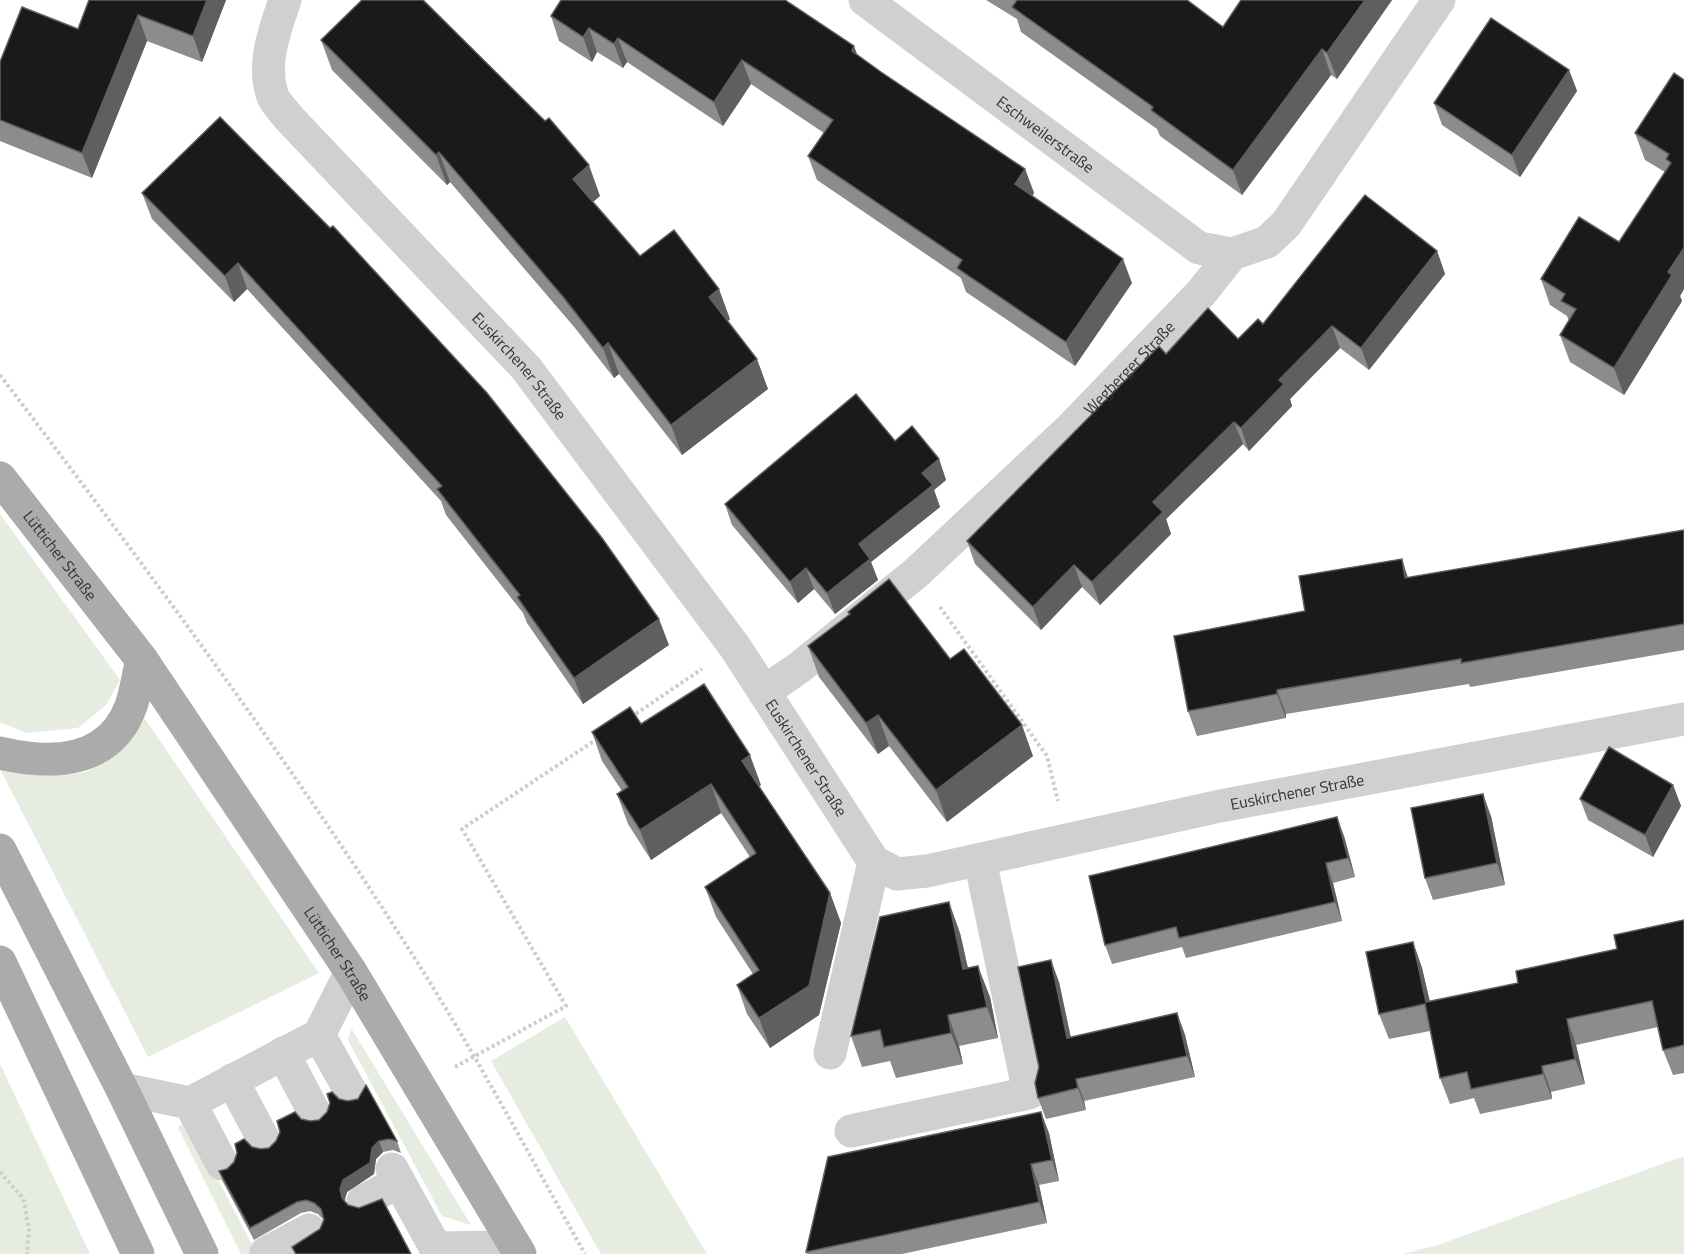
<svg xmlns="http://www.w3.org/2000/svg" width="1684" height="1254" font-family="'Titillium Web',sans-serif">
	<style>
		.green { fill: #e6ecdf }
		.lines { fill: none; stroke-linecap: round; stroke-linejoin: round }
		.path { stroke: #cdcdcd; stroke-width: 4; stroke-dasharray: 3 3; stroke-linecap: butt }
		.minor { stroke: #d0d0d0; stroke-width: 33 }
		.major { stroke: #ababab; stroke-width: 33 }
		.wall { fill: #8c8c8c }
		.shaded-wall { fill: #5f5f5f }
		.building { fill: #1a1a1a; stroke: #5f5f5f; stroke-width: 1.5 }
		.labels { text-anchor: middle; stroke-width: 6; stroke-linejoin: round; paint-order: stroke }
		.street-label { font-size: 16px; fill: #333; stroke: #fff }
	</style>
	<rect width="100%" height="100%" fill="#fff"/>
	<g class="green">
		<path d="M0,514l120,166 -14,25 -28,23 -51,5 -27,-11z"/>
		<path d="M145,719l174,254 -171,84 -148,-288c21,3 71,10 90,1 23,-10 40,-32 55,-51z"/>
		<path d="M565,1017l142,237h-106l-110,-193z"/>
		<path d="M351,1028l120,197 -29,-9 -94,-176z"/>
		<path d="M0,1064l90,190h-90z"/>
		<path d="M187,1121l70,133h-16l-63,-127z"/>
		<path d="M1684,1156v98h-282l36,-9z"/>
	</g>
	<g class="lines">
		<g class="path">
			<path d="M0,375c148,195 294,391 424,598 57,91 108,187 161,281"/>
			<path d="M940,607l107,149 11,45"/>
			<path d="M631,717l71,-48"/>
			<path d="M455,1067l111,-61 -104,-177 135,-90"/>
			<path d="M0,1172l23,26 6,31 -2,25"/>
		</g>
		<g class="minor">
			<path id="s1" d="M285,0c-10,30 -23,62 -13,94 2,8 11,16 16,23l238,251 209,279 139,215 23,12 30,-3 293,-65 464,-87"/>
			<path id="s2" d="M865,0l334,248 33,6"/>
			<path id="s3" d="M764,692l36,-25 116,-94 155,-145 130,-135 31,-39 35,-12 19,-18 153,-224"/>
			<path d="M351,972l-32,63 33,59"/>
			<path d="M283,1053l32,61"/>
			<path d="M830,1053l44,-191"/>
			<path d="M232,1080l33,62"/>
			<path d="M122,1089l68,14 129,-68"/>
			<path d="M190,1103l32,61"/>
			<path d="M851,1131l178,-38 -49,-233"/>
			<path d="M392,1169l47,85"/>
			<path d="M363,1201l36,-19"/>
			<path d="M435,1248l81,-1"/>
			<path d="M266,1253l43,-23"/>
		</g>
		<g class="major">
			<path id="s4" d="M0,478l142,182 209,312 169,282"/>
			<path d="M0,753c51,12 110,11 131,-47 5,-14 7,-31 11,-46"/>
			<path d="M0,850l122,239 80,165"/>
			<path d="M0,962l138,292"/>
		</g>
	</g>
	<g class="wall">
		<path d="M89,0h137l-24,62 -55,-21 -55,137 -92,-37v-79l78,-33z"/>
		<path d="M986,0h201l36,27 169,-27 -55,79 -6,-4 -89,120 -82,-59 -3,-7 -136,-97 -4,-13z"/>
		<path d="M788,2l66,44 3,9 24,17 144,97 9,24 -2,3 100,87 -57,83 -109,-74 -5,-14 -144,-98 -9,-24 16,-23 -73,-49 -28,42 -96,-64 -4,6 -26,-16 -5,10 -33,-21 -8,-25z"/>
		<path d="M321,40l279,156 -7,6 47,54 90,63 -2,2 40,68 -86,66 -63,-81 -5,4 -39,-50 -125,-146 -3,3 -115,-115z"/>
		<path d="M1569,70l8,21 -57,86 -78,-52 -8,-22z"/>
		<path d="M1684,80v209l-4,7 2,5 -58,94 -54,-33 -10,-27 9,-14 -2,-5 -17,-11 -9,-26 78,-37 46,-70 -20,-12 -10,-27z"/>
		<path d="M220,117l449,528 -86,59 -56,-81 -4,-10 -77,-98 -5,-14 -194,-212 -13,13 -82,-83 -10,-26z"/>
		<path d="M1437,251l8,23 -76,96 -29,-22 -50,51 2,7 -43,45 -6,-7 -77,75 5,15 -71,71 -18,-18 -41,43 -66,-66 -8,-23 199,-187 72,-15 25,-15z"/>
		<path d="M895,441l44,18 7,21 -12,10 6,17 -69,55 7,18 -43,34 -21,-25 -16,14 -66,-78 -7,-21z"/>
		<path d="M1684,530v120l-214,37 -1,-3 -183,30v4l-89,18 -9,-25 117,-100 103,-33z"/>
		<path d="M848,612l102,47 83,97 -86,66 -58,-76 -11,8 -59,-77 -11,-31 41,-31z"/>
		<path d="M641,724l120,61 -2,1 71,107 11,30 -22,92 -49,33 -23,-34 -10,-29 16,-11 -37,-57 -11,-30 45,-30 -29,-44 -70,47 -23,-36 -11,-30 5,-3 -20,-30 -10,-29z"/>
		<path d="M1673,785l8,21 -28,51 -65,-37 -8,-21z"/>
		<path d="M1491,816l14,69 -72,15 -8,-22z"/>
		<path d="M1344,836l11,41 -22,6 9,38 -156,37 -4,-11 -70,17 -7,-19z"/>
		<path d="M1684,920v153l-11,2 -10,-25 -5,-23 -82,18 9,39 -34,8 1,7 -72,15 -6,-16 -24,6 -10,-26 -10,-47 -41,8 -10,-25 34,-72 9,26 8,34 88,-19 99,-34z"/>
		<path d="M960,933l8,35 22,29 8,41 -39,8 4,18 -67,14 -6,-17 -28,6 -11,-31z"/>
		<path d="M1059,982l12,55 106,-24 8,22 10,42 -111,24 2,9 -40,9 -8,-21 1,-31z"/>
		<path d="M339,1099l58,42 4,12 -8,-3 -10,2 -7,7 -2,15 -27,18 -2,9 3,4 63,49h-116l-3,-7 28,-18 3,-10 -5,-5 -8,-3 -9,2 -47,27 -31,-58 -4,-11 8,-2 25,-22 9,2 8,-1 32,-29 9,2 9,-1z"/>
		<path d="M1049,1133l10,48 -20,4 8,38 -145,31h-95l-1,-2z"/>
	</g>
	<g class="shaded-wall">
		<path d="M207,0h19l-24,62 -9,-26z"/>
		<path d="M1365,0h27l-55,79 -10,-26z"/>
		<path d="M138,15l9,26 -55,137 -10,-25z"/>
		<path d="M589,28l8,24 -5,10 -9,-25z"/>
		<path d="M618,38l9,24 -4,6 -9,-24z"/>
		<path d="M854,46l9,25 -11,-20z"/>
		<path d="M1322,49l9,26 -89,120 -9,-25z"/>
		<path d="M742,60l9,24 -28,42 -9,-24z"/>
		<path d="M1569,70l8,21 -57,86 -8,-22z"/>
		<path d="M439,152l11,30 -3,3 -11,-30z"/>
		<path d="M589,165l11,31 -16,13 -11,-30z"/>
		<path d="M1025,169l9,24 -11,16 -8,-25z"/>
		<path d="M1684,248v41l-4,7 2,5 -58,94 -10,-27 54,-96z"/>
		<path d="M1437,251l8,23 -76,96 -8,-22z"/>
		<path d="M1123,259l9,24 -57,83 -9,-24z"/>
		<path d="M238,263l9,26 -13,13 -9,-26z"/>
		<path d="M719,289l11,30 -10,8 -11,-30z"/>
		<path d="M1332,326l8,22 -50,51 2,7 -43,45 -8,-23 38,-48z"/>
		<path d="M608,343l11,31 -5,4 -11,-30z"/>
		<path d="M757,359l11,30 -86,66 -11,-30z"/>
		<path d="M1234,422l9,22 -77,75 5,15 -71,71 -8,-23 61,-80z"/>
		<path d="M939,459l7,21 -12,10 6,17 -69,55 7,18 -43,34 -8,-21 32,-49 63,-71z"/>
		<path d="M1402,559l8,25 -5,-6z"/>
		<path d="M1074,565l8,22 -41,43 -8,-23z"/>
		<path d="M806,568l8,21 -16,14 -8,-21z"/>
		<path d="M659,619l10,26 -86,59 -9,-26z"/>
		<path d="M1277,690l9,24v4l-9,-24z"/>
		<path d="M878,715l11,31 -11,8 -12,-31z"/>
		<path d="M1022,725l11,31 -86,66 -11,-32z"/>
		<path d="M750,755l11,30 -8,5 -11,-29z"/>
		<path d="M711,784l10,29 -70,47 -11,-30z"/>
		<path d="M1673,785l8,21 -28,51 -8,-22z"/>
		<path d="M1483,794l8,22 14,69 -8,-22z"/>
		<path d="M1337,817l7,19 11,41 -7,-19z"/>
		<path d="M1326,863l7,20 9,38 -7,-19z"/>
		<path d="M830,893l11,30 -22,92 -49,33 -11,-30z"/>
		<path d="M949,902l11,31 15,67 -12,-31z"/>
		<path d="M1413,942l9,26 14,60 -10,-26z"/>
		<path d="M1051,960l8,22 16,77 -8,-21z"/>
		<path d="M978,966l12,31 8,41 -11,-31z"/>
		<path d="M1177,1013l8,22 10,42 -8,-21z"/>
		<path d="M948,1015l11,31 4,18 -12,-31z"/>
		<path d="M1567,1019l9,26 9,39 -10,-25z"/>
		<path d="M1542,1066l9,26 1,7 -9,-25z"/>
		<path d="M1076,1079l8,22 2,9 -8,-22z"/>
		<path d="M1041,1112l8,21 10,48 -7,-21z"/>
		<path d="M379,1141l4,11 -7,7 -2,15 -27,18 -3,8 2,9 -4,-11 -2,-9 3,-9 29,-32z"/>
		<path d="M1031,1164l8,21 8,38 -8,-21z"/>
	</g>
	<g class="building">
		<path d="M89,0h118l-14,36 -55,-21 -56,138 -82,-33v-58l22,-55 56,22z"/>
		<path d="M362,0h61l122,121 4,-3 40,47 -16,14 67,77 34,-26 45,59 -10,8 48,62 -86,66 -63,-82 -5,5 -39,-50 -125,-146 -3,3 -115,-115z"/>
		<path d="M561,0h224l69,46 -2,5 29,21 144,97 -10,15 108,75 -57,83 -109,-74 5,-8 -154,-104 25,-36 -91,-60 -28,42 -96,-64 -4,6 -25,-16 -6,9 -32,-21z"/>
		<path d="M1017,0h170l36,27 18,-27h124l-38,53 -5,-4 -89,121 -82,-60 2,-3 -141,-100z"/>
		<path d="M1491,18l78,52 -57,85 -78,-52z"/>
		<path d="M1674,73l10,7v168l-16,24 4,3 -58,93 -54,-33 16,-26 -15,-8 4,-7 -24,-15 38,-62 40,25 52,-79 -5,-4 3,-5 -34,-21z"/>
		<path d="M220,117l110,111 3,-2 154,167 115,145 57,81 -85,59 -57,-81 3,-2 -83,-106 5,-3 -204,-223 -13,13 -83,-83z"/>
		<path d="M1365,195l72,56 -76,97 -29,-22 -53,54 5,4 -43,44 -7,-6 -81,80 10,10 -71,70 -18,-17 -41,42 -66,-66 192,-195 7,8 42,-46 30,31 20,-20 5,5z"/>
		<path d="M856,394l39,47 17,-15 27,33 -17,14 11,12 -74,59 11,15 -43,34 -21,-25 -16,14 -65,-78z"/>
		<path d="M1684,530v94l-223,39v-4l-184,31v4l-89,17 -14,-75 131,-25 -6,-35 103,-17 3,19z"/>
		<path d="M889,579l61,80 14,-10 58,76 -86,65 -58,-75 -12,8 -58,-77 42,-32 -2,-2z"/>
		<path d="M704,684l46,71 -8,6 88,132 -21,93 -50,32 -22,-33 22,-15 -54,-83 51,-34 -45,-69 -71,46 -23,-36 11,-7 -36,-55 38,-25 11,17z"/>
		<path d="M1609,747l64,38 -28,50 -65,-36z"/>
		<path d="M1483,794l14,69 -72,15 -14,-70z"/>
		<path d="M1337,817l11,41 -22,5 9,39 -156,36 -3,-11 -71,18 -16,-69z"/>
		<path d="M949,902l14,67 15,-3 9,41 -39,8 3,18 -67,14 -4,-17 -29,6 29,-119z"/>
		<path d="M1684,920v125l-21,5 -11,-49 -85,18 8,40 -33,7 1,8 -72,15 -4,-17 -27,6 -15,-74 -46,10 -13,-62 47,-10 13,60 92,-19 -2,-12 101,-22 -3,-14z"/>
		<path d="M1051,960l16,78 110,-25 10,43 -111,23 2,9 -40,10 -3,-15 4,-16 -21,-100z"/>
		<path d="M366,1085l31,56 -8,-2 -10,2 -7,7 -2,15 -27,17 -3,9 2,9 6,7 11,3 23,-9 29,55h-115l-4,-7 28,-18 4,-9 -3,-11 -7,-6 -8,-3 -9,2 -47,26 -31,-57 8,-2 7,-7 3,-9 -2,-9 9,-5 8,8 9,2 8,-1 7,-7 4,-9 -3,-11 18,-9 6,7 9,2 9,-1 8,-8 3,-9 -3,-9 5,-2 7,7 9,2 10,-2z"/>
		<path d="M1041,1112l11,48 -21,4 8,38 -233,50 22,-95z"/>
	</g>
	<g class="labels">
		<g class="street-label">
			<text dy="6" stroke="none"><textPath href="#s2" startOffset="225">Eschweilerstraße</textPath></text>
			<text dy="6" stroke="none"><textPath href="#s1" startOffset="465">Euskirchener Straße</textPath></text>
			<text dy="6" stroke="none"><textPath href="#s3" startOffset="489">Wegberger Straße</textPath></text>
			<text dy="6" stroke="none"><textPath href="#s4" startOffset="98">Lütticher Straße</textPath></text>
			<text dy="6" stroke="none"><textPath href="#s1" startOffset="951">Euskirchener Straße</textPath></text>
			<text dy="6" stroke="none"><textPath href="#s1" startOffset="1510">Euskirchener Straße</textPath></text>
			<text dy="6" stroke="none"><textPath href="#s4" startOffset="584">Lütticher Straße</textPath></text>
		</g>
	</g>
</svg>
